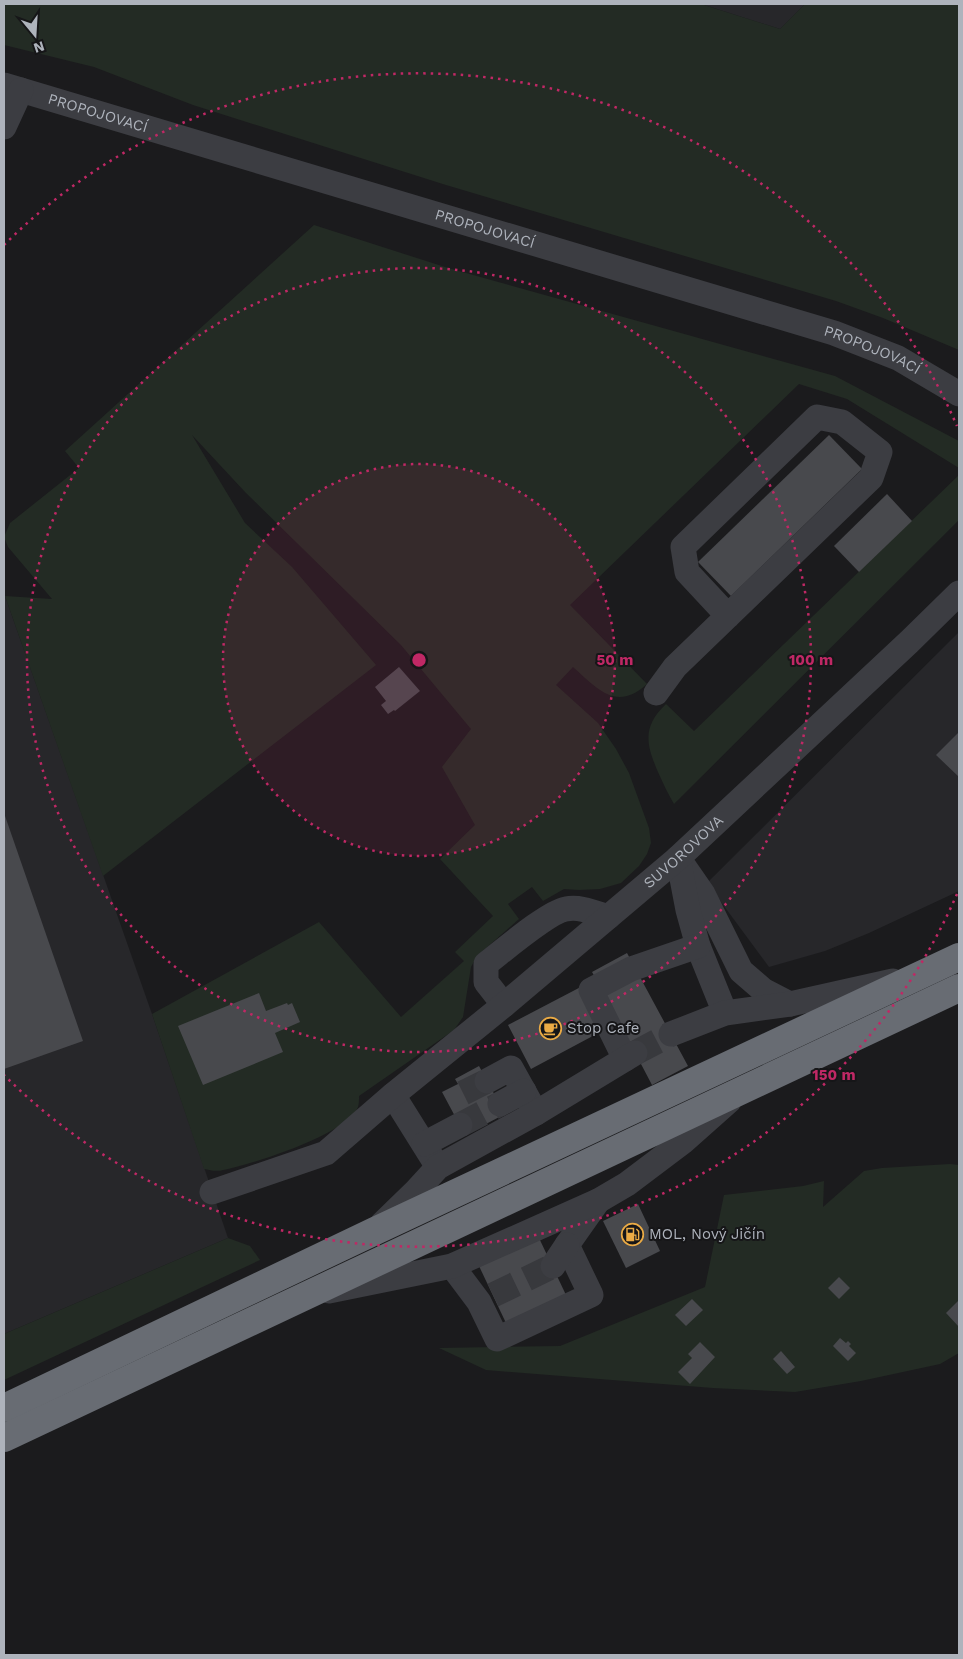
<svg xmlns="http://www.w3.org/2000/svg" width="963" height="1659" font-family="'Work Sans',sans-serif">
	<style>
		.built { fill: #27272a }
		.green { fill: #232b24 }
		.building { fill: #48494d }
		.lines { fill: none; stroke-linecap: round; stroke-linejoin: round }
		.minor-tunnel { stroke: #38393d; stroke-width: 25; stroke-dasharray: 25 12; stroke-linecap: butt }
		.minor { stroke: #3c3d42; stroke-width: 25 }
		.highway { stroke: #686c73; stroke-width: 28 }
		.ring { fill: none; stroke: #c02865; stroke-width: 2.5; stroke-dasharray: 2.5 5 }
		.labels { text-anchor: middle; stroke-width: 4; stroke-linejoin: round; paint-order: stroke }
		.street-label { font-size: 15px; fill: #aeb3bc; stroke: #161618 }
		.poi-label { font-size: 15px; fill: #aeb3bc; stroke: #161618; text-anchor: start }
		.centre { fill: #c02865; stroke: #161618; stroke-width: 2.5 }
		.ring-label { font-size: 15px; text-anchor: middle; font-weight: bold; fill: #c02865; stroke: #161618; stroke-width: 4; stroke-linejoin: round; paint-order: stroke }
	</style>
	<rect width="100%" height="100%" fill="#1b1b1d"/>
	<g class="built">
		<path d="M701,4h104l-25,25z"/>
		<path d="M4,593l148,421 76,224 -224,96z"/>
		<path d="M959,632v259l-90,42 -44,18 -56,16 -62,-84z"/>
	</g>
	<g class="green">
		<path d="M4,4h697l79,25 25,-25h154v346l-76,-32 -47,-17 -390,-116 -253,-80 -99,-38 -90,-22z"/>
		<path d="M314,225l134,43 387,108 124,65v27l-112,-69 -48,-15 -229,221 77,79c-31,28 -49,5 -74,-17l-17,18 42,38 18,26 13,24 20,55 2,15 -4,11 -8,12 -18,17 -21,6 -21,1 -15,-1 -21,12 -11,-14 -24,17 11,15 -42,37 -6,11 -8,50 -9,13 -95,66c0,3 0,8 -1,11 -9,27 -108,58 -135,63 -6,2 -13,0 -19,-1l-52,-155 167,-92 82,95 63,-56 -9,-9 38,-36 -53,-57 35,-34 -33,-58 29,-38 -70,-84 -155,-152 -54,-58 53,88 47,44 84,98 -273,211 -98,-280 47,3 -44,-52 -4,-10 6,-14 69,-55 -14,-17z"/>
		<path d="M959,475v45l-285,284c-6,-10 -11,-21 -16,-32 -12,-28 -16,-45 8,-68l28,27z"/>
		<path d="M950,1164l9,1v188l-19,11 -79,17 -66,11 -82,-4 -227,-18 -47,-22 121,-2 145,-59 19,-92 79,-9 21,-5 -1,26 41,-36 18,-3z"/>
		<path d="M228,1238l22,8 10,14 -256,120v-46z"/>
	</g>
	<g class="building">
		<path d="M829,435l33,34 -131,127 -33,-34z"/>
		<path d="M887,494l25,27 -53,51 -25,-26z"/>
		<path d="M399,667l21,24 -25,20 -1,-1 -6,4 -7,-9 5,-4 -11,-14z"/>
		<path d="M959,732v45l-23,-22z"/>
		<path d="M4,813l79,228 -79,28z"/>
		<path d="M627,953l61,113 -36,19 -33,-63 -88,47 -23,-44 88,-46 -4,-7z"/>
		<path d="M259,993l7,18 21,-8 1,2 4,-2 8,19 -25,11 8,19 -80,33 -25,-59z"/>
		<path d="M479,1066l26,48 -40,21 -23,-43 16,-8 -3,-5z"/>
		<path d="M638,1204l22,47 -34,17 -23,-47z"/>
		<path d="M539,1238l27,57 -60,28 -27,-57z"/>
		<path d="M839,1277l11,11 -11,11 -11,-11z"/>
		<path d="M692,1299l11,11 -17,16 -11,-11z"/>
		<path d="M959,1300v27l-13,-14z"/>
		<path d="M840,1338l6,5 2,-2 3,3 -2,2 7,7 -8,8 -15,-15z"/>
		<path d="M700,1342l15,15 -25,27 -12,-12 14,-14 -4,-4z"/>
		<path d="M781,1351l14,16 -8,7 -14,-15z"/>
	</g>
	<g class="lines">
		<g class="minor-tunnel">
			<path d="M635,1053l36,-19"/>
			<path d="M463,1093l24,-12"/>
			<path d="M460,1125l40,-21"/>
			<path d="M493,1295l60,-29"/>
		</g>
		<g class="minor">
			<path id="s1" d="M4,85l830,248 64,25 61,36"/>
			<path d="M4,127l17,-37"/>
			<path d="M656,693l19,-26 196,-189 9,-26 -38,-30 -25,-5 -134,130 4,25 41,44"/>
			<path d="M678,858l25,36 38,77 22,19 27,14"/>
			<path d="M680,868l8,42 10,36 27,67"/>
			<path d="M504,1005l-18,-23v-18c17,-13 62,-52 80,-55 14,-3 29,4 42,8"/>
			<path d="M671,1034l54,-21 65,-9 103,-23"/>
			<path d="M625,1059l-34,-69 40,-21 67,-23"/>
			<path d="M487,1081l24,-13 25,45"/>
			<path d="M393,1095l45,72"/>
			<path d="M500,1104l24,-13"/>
			<path d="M424,1144l36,-19"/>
			<path id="s2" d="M212,1192l114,-39 67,-58 111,-90 174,-147 231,-216 50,-49"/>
			<path d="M382,1224l34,-33 22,-24 98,-54 99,-60"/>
			<path d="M452,1266l27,36 18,37 94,-44 -24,-50 31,-44"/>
			<path d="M553,1266l14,-21"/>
			<path d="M329,1291l123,-25 146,-65 29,-17 57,-43 45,-40"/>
		</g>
		<g class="highway">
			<path d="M4,1408l371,-177 584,-274"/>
			<path d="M4,1438l955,-450"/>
		</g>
	</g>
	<circle cx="419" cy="660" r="196" fill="#c02865" fill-opacity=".12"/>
	<g class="ring">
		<circle cx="419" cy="660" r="196"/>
		<circle cx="419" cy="660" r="392"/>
		<path d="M957 894A587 587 0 0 1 4 1075M4 245A587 587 0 0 1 957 426"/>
	</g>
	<defs>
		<symbol id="cafe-ring" viewBox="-11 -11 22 22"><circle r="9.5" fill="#161618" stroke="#ebab45" stroke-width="1.5"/><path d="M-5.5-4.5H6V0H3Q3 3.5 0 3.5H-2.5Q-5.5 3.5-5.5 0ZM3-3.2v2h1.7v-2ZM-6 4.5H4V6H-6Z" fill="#ebab45"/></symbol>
		<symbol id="fuel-ring" viewBox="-11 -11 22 22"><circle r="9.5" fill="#161618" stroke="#ebab45" stroke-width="1.5"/><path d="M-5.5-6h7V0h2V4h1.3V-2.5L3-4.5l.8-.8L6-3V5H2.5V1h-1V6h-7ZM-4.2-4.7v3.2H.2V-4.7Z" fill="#ebab45"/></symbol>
	</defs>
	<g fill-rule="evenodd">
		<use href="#cafe-ring" x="538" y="1016" width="25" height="25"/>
		<use href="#fuel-ring" x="620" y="1222" width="25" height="25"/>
	</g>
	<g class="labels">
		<g class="street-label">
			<text dy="5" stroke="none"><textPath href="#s1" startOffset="98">PROPOJOVACÍ</textPath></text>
			<text dy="5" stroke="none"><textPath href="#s1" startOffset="502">PROPOJOVACÍ</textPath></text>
			<text dy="5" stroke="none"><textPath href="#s1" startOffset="908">PROPOJOVACÍ</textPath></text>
			<text dy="5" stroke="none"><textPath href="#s2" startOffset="588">SUVOROVOVA</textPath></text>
		</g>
		<g class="poi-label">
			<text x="567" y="1033">Stop Cafe</text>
			<text x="649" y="1239">MOL, Nový Jičín</text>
		</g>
	</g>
	<circle cx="419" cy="660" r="8" class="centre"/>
	<g class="ring-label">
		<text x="615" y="665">50 m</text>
		<text x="811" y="665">100 m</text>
		<text x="834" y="1080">150 m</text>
	</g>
	<rect width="963" height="1659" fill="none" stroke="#aeb3bc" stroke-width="10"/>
	<g transform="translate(35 35) rotate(162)" stroke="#161618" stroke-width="4" paint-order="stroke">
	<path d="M0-4L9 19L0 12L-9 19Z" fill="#aeb3bc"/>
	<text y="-8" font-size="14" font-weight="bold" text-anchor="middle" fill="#aeb3bc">N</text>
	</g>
</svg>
